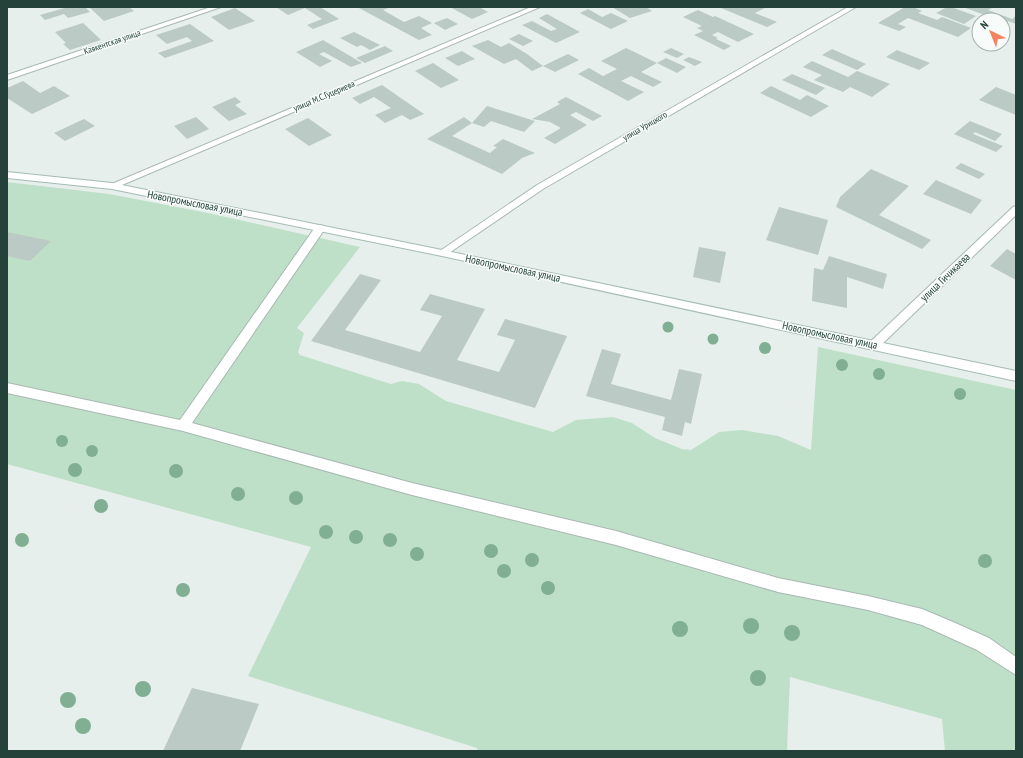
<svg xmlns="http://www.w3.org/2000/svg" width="1023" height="758" font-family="'PT Sans Narrow',sans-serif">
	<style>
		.green { fill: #bfe0c8 }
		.building { fill: #bbcac4 }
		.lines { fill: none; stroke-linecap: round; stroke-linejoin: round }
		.street-casing { stroke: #a8b8b2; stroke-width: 2 }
		.secondary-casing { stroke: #a4bbb3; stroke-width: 2 }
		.street { fill: #fff; fill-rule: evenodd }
		.secondary { fill: #fff; fill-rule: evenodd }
		.tree { fill: #80af93 }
		.labels { text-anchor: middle; stroke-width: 3; stroke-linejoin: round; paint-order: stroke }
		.far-street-label { font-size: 9px; fill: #24423a; stroke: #f7fbf9 }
		.street-label { font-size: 11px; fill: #24423a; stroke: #f7fbf9 }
	</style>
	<rect width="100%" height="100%" fill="#e6efeb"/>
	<path class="green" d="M7,182l102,12 99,19 152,34 -63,81 7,5 -6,19 2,3 91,29 11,-3 17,3 27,17 107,31 23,-12 37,-3 19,6 23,15 27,11 9,1 28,-18 23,-2 36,6 33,14 7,-103 198,43v361h-71l-3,-32 -152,-42 -3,74h-310v-3l-229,-72 63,-129 -304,-83z"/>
	<g class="building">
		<path d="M68,7h17l5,5 -22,6 -4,-4 -19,6 -5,-5z"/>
		<path d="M89,7h40l5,4 -30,10z"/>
		<path d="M276,7h44l19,12 -26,10 -6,-4 15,-6 -17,-11 -17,7z"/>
		<path d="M357,7h34l-8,3 21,12 15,-6 13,7 -11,5 11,7 -13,5z"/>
		<path d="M450,7h29l9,5 -16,7z"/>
		<path d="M612,7h34l6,4 -22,7z"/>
		<path d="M723,7h44l-12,6 22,9 -10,5 -46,-19z"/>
		<path d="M905,7h8l9,4 -4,2 19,7 5,-3 29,11 -13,9 -50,-19 -10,6 8,3 -7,4 -21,-8z"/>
		<path d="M947,7h4l25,9 -12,8 -28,-11z"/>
		<path d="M963,7h31l-6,3 24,9 4,-3v8l-8,-3 -2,2 -3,-3h-5z"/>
		<path d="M235,8l20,13 -26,9 -18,-13z"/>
		<path d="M588,9l14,8 9,-4 17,8 -17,8 -31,-16z"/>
		<path d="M698,10l15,7 2,-1 39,18 -16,8 -20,-10 -6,3 6,3 -2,1 15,7 -7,4 -30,-15 9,-4 -6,-3 5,-2 -19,-9z"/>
		<path d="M547,14l33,18 -24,11 -34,-18 10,-4 19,10 6,-2 -18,-11z"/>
		<path d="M447,18l11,6 -13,6 -11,-7z"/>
		<path d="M83,23l18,17 -31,10 -7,-6 3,-1 -11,-11z"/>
		<path d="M190,24l24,17 -49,17 -7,-5 34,-12 -5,-4 -20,7 -11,-9z"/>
		<path d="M354,32l26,13 -10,5 -9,-5 -4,2 -17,-9z"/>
		<path d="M519,34l14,7 -10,5 -14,-7z"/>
		<path d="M323,40l39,23 -11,4 -27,-15 -5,2 13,7 -12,6 -24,-15z"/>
		<path d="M488,40l13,7 8,-4 18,11 16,12 25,-12 11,6 -24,12 -12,-6 -11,5 -16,-12 -12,5 -32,-18z"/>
		<path d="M385,46l8,5 -28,12 -9,-5z"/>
		<path d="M626,48l31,15 -16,9 21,10 -9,5 -22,-11 -10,5 23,11 -16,9 -50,-27 11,-6 14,8 14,-7 -16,-8z"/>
		<path d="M671,48l13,6 -7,4 -14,-6z"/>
		<path d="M832,49l34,15 -9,6 -35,-15z"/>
		<path d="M897,50l33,13 -11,7 -33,-13z"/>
		<path d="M462,51l13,8 -17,7 -13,-8z"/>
		<path d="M689,57l13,5 -7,4 -12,-6z"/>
		<path d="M666,58l20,9 -9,6 -20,-10z"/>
		<path d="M812,61l36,16 9,-6 33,13 -18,13 -22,-10 -7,5 -29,-12 8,-5 -19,-8z"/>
		<path d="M433,63l26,17 -18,8 -26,-17z"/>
		<path d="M792,74l33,14 -9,7 -34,-15z"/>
		<path d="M23,81l17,12 14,-7 16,10 -38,18 -25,-16v-10z"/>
		<path d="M382,85l42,29 -14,6 -8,-5 -17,8 -10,-8 16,-7 -17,-11 -14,7 -8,-6z"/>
		<path d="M771,86l29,14 7,-5 22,11 -18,11 -51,-24z"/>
		<path d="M996,87l20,8v20l-37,-15z"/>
		<path d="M235,97l6,5 -6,3 12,9 -18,7 -17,-14z"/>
		<path d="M566,97l36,19 -9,5 -17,-9 -6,3 17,10 -32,19 -11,-6 17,-10 -11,-6 -18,-3 28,-15 -3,-2z"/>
		<path d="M487,106l48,15 -11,11 -33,-11 -7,6 -12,-4z"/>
		<path d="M196,117l13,12 -22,10 -13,-13z"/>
		<path d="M464,117l8,6 -20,13 38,17 7,-6 -4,-1 10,-7 32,14 -13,5 -20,16 -75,-35z"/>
		<path d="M308,118l24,17 -23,11 -24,-17z"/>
		<path d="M84,119l11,7 -30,15 -11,-8z"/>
		<path d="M970,121l32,13 -7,7 -20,-9 -2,2 30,12 -7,6 -42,-18z"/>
		<path d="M961,163l24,11 -6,5 -24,-11z"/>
		<path d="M871,169l38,17 -30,29 52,25 -9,9 -86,-42 4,-10z"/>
		<path d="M936,180l46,20 -11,14 -48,-20z"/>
		<path d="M779,207l49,13 -10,35 -52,-15z"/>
		<path d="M7,232l44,9 -21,20 -23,-5z"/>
		<path d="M699,247l27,5 -6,31 -27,-6z"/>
		<path d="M1007,249l9,5v26l-26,-14z"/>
		<path d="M829,256l58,18 -4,15 -36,-12v31l-35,-7 2,-33 9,2z"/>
		<path d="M360,274l21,6 -36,50 75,22 22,-36 -22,-6 10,-16 55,15 -28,51 42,12 16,-32 -18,-5 8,-16 62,17 -32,72 -224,-67z"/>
		<path d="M602,349l19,5 -10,30 60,16 8,-31 23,5 -11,50 -6,-2 -3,14 -20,-6 3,-13 -79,-21z"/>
		<path d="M192,688l67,16 -19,47h-77z"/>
	</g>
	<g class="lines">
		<defs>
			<g id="street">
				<path d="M211,7h10l-214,73v-5z"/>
				<path d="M531,7h9l-425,181h-6l-2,-2z"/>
				<path d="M848,7h8l-313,182 -97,66h-8l-1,-2 100,-68z"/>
				<path d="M1016,206v9l-138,133h-8l-2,-3 2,-3 143,-135z"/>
				<path d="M320,225l4,1 1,2 -1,2 -132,193 220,60 204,48 162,47 90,18 54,13 31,13 36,16 27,19v18l-39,-25 -55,-25 -54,-15 -90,-18 -162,-47 -204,-50 -229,-64 -176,-38v-10l173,37 136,-194z"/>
			</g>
			<path id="secondary" d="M7,172l105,11 330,67 574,121v10l-574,-125 -330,-67 -105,-11z"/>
		</defs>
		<use href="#street" class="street-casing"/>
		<use href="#secondary" class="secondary-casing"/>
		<use href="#street" class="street"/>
		<use href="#secondary" class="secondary"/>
	</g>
	<g class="tree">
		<circle cx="668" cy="327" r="5.5"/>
		<circle cx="713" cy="339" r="5.5"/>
		<circle cx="765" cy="348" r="6"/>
		<circle cx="842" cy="365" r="6"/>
		<circle cx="879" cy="374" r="6"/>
		<circle cx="960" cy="394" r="6"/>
		<circle cx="62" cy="441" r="6"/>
		<circle cx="92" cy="451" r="6"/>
		<circle cx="75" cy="470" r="7"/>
		<circle cx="176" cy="471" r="7"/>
		<circle cx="238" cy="494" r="7"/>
		<circle cx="296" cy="498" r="7"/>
		<circle cx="101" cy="506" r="7"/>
		<circle cx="326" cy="532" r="7"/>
		<circle cx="356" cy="537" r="7"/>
		<circle cx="22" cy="540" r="7"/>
		<circle cx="390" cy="540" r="7"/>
		<circle cx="491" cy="551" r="7"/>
		<circle cx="417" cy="554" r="7"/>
		<circle cx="532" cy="560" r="7"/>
		<circle cx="985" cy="561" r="7"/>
		<circle cx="504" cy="571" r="7"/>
		<circle cx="548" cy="588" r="7"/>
		<circle cx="183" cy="590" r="7"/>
		<circle cx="751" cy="626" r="8"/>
		<circle cx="680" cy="629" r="8"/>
		<circle cx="792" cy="633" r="8"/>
		<circle cx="758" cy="678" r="8"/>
		<circle cx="143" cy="689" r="8"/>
		<circle cx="68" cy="700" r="8"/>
		<circle cx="83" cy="726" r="8"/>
	</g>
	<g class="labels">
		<g class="far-street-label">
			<text transform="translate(112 42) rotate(-19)" y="3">Каякентская улица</text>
			<text transform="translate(324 96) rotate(-23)" y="3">улица М.С.Гуцериева</text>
			<text transform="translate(645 126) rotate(-30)" y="3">улица Урицкого</text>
		</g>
		<g class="street-label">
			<text transform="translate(195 203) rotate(11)" y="4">Новопромысловая улица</text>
			<text transform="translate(513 268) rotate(12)" y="4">Новопромысловая улица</text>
			<text transform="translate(945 277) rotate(-44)" y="4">улица Гичикаева</text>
			<text transform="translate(830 335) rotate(12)" y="4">Новопромысловая улица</text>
		</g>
	</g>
	<rect width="1023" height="758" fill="none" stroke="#24423a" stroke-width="16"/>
	<g transform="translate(991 32) rotate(317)"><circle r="19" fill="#f7fbf9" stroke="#a3b1ad"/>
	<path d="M0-3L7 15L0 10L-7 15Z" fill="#f4845f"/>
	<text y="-6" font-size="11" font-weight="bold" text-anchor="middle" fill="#24423a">N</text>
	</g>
</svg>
